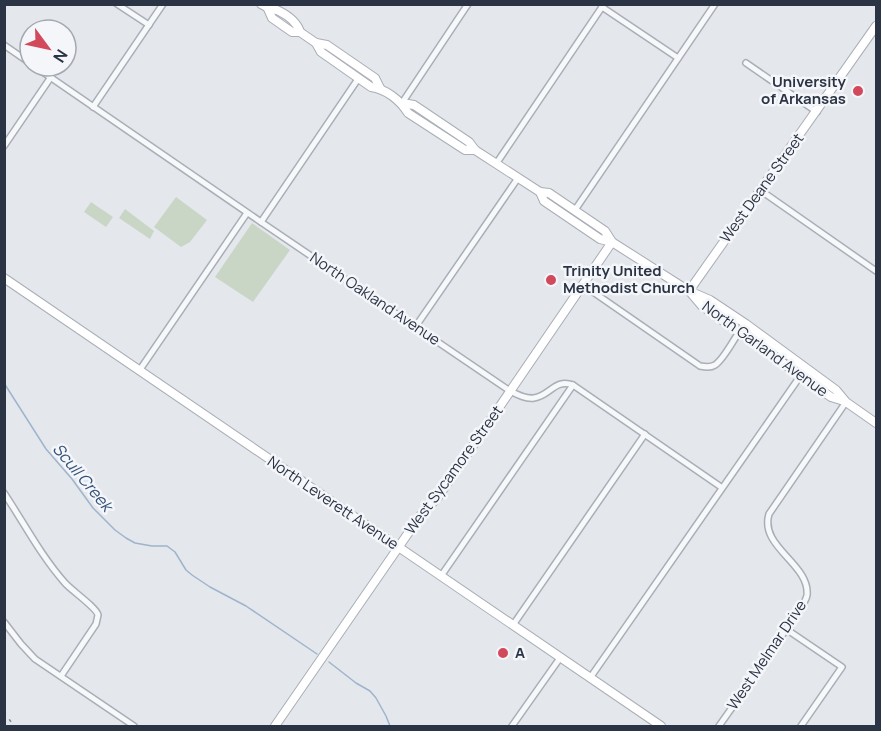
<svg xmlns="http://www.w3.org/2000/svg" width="881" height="731" font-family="Manrope,sans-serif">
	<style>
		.green { fill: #c9d6c5 }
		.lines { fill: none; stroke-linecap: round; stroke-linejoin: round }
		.stream { stroke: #9fb4cc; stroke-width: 1.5 }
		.street-casing { stroke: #a9aeb7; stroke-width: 8 }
		.secondary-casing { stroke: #a9aeb7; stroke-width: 10 }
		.street { stroke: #f7f8fa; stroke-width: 5 }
		.secondary { stroke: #fff; stroke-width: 8 }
		.rail { stroke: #7d8696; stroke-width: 1.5; stroke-dasharray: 3 6; stroke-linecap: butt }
		.poi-dot { fill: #d1495b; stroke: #f4f6f9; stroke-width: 2 }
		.labels { text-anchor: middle; stroke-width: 5; stroke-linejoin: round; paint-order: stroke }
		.poi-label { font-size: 15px; font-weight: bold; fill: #2b3445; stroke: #f4f6f9; text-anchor: start }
		.street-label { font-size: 15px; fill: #2b3445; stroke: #f4f6f9 }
		.water-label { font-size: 16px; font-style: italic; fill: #34527a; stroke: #f4f6f9 }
	</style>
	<rect width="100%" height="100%" fill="#e4e7ec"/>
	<g class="green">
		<path d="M176,197l31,23 -17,22 -9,5 -27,-20z"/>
		<path d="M91,202l22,15 -7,10 -22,-15z"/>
		<path d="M125,209l29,22 -4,8 -31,-21z"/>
		<path d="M252,223l38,27 -37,52 -38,-25z"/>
	</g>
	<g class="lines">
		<g class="stream">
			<path d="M4,383l42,66 26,30 21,29 22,22 11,8 9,5 17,3h15l8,6 11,18 6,5 18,12 36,19 71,48"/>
			<path d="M329,662l27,21 14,8 6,7 10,18 4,10"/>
		</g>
		<defs>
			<g id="street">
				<path d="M117,4l32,21"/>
				<path d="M602,7l76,51"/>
				<path d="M4,45l26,18"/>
				<path d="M746,63l71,49"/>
				<path d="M34,66l227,156 249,169c8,4 16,8 24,7 16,-2 21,-20 39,-13l148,102"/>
				<path d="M402,103l66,-99"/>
				<path d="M93,107l70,-103"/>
				<path d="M4,146l47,-69"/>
				<path d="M496,164l108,-160"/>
				<path d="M760,190l116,81"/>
				<path d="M575,210l140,-206"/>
				<path d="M261,222l97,-143"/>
				<path d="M583,285l117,81c5,1 10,2 15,-1 9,-6 18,-25 25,-34"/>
				<path d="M416,326l102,-148"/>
				<path d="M139,371l108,-158"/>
				<path d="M4,493c20,30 37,63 61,90 6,7 32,25 33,32 0,0 -2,9 -2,9l-35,52"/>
				<path d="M441,576l132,-191"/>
				<path d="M4,622l17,22 14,15 99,67"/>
				<path d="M513,625l132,-191"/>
				<path d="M786,629l56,38 -41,59"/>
				<path d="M590,678l211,-303"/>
				<path d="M512,726l48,-68"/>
				<path d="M719,726c25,-35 50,-71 74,-107 4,-7 13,-16 14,-24 3,-31 -48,-48 -38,-81l77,-112"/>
			</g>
			<g id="secondary">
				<path d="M261,4c9,6 12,4 18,7 10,5 18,11 21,21"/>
				<path d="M268,9l4,9 20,14h8l16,11 11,2 48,33 5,10"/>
				<path d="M316,43l5,9 50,35c15,2 29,13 37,26l57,37h10"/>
				<path d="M402,103l12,2 55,37 6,8 65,42 9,1 56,38 7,11"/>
				<path d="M540,192l4,9 56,38 12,3 77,49 21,9 36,24 90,66 10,12 30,21"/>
				<path d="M4,278l657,448"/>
				<path d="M689,291l187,-265"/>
				<path d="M691,293l11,13 129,91 13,4"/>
				<path d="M275,726l145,-210 18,-19 174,-255"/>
			</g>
		</defs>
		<use href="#street" class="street-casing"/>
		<use href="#secondary" class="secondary-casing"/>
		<use href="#street" class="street"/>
		<use href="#secondary" class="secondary"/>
		<path class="rail" d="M4,712l10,14"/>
	</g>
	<g class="poi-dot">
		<circle cx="858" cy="91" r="6"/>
		<circle cx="551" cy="280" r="6"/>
		<circle cx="503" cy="653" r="6"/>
	</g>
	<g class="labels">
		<g class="poi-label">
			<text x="846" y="87" text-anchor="end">University<tspan x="846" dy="17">of Arkansas</tspan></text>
			<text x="563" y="276">Trinity United<tspan x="563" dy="17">Methodist Church</tspan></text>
			<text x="515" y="658">A</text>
		</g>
		<g class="street-label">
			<text transform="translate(762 188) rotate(-54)" y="5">West Deane Street</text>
			<text transform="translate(375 299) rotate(34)" y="5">North Oakland Avenue</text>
			<text transform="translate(765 349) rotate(36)" y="5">North Garland Avenue</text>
			<text transform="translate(454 470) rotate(-54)" y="5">West Sycamore Street</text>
			<text transform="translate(333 503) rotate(34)" y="5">North Leverett Avenue</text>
			<text transform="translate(767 655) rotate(-56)" y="5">West Melmar Drive</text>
		</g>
		<g class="water-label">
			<text transform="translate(83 477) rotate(50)" y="6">Scull Creek</text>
		</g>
	</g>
	<rect width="881" height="731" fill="none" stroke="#2b3445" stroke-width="12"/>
	<g transform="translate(48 48) rotate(123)"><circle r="28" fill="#f4f6f9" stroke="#a4a8b1" stroke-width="1.5"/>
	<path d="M0-4.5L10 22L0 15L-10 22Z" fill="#d1495b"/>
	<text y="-9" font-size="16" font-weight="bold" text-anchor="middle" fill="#2b3445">N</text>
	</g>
</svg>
